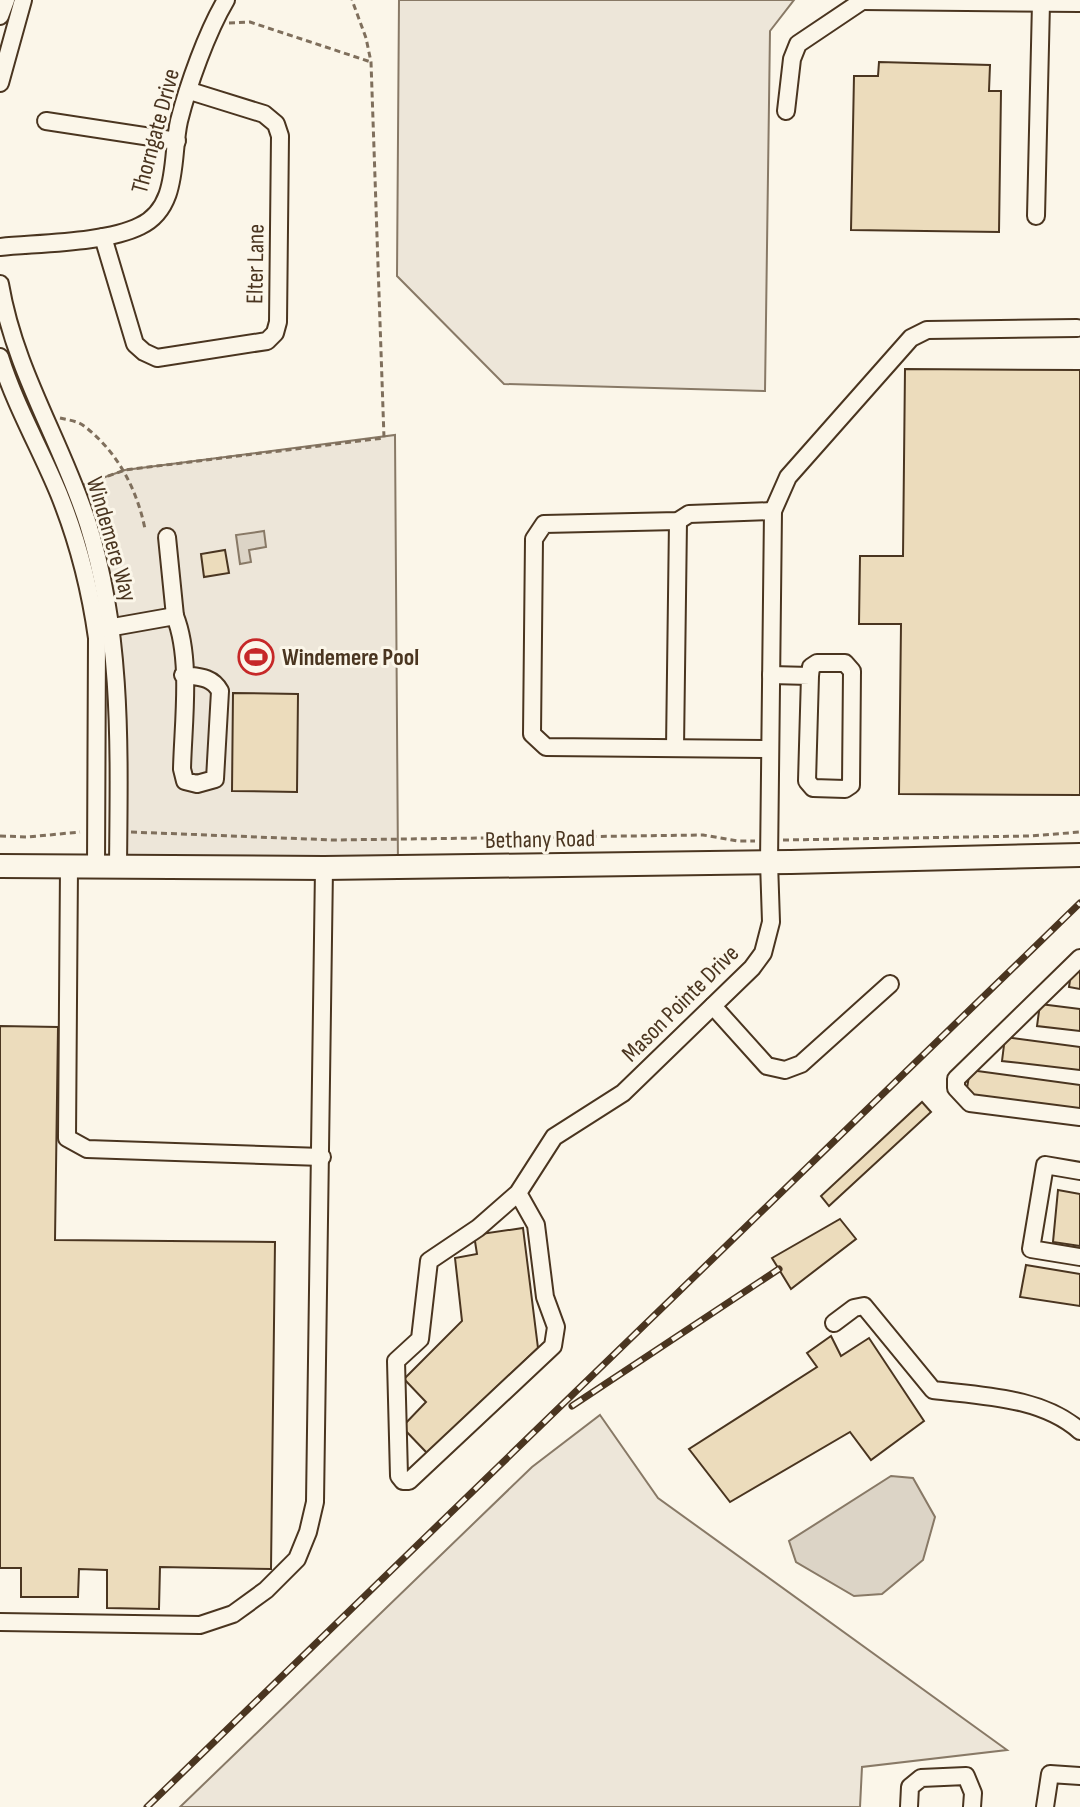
<svg xmlns="http://www.w3.org/2000/svg" width="1080" height="1807" font-family="'Sofia Sans Condensed',sans-serif">
	<style>
		.green { fill: #ede6d9; stroke: #887966; stroke-width: 2 }
		.water { fill: #dcd4c6; stroke: #887966; stroke-width: 2 }
		.building { fill: #ecdcbc; stroke: #4a3520; stroke-width: 2 }
		.lines { fill: none; stroke-linecap: round; stroke-linejoin: round }
		.minor-casing { stroke: #4a3520; stroke-width: 20 }
		.major-casing { stroke: #4a3520; stroke-width: 26 }
		.path { stroke: #7f6f5c; stroke-width: 3; stroke-dasharray: 6 4; stroke-linecap: butt }
		.minor { stroke: #fbf6e9; stroke-width: 16 }
		.major { stroke: #fbf6e9; stroke-width: 22 }
		.rail-casing { stroke: #4a3520; stroke-width: 7 }
		.rail { stroke: #fbf6e9; stroke-width: 4; stroke-dasharray: 12; stroke-linecap: butt }
		.labels { text-anchor: middle; stroke-width: 6; stroke-linejoin: round; paint-order: stroke }
		.street-label { font-size: 24px; fill: #4a3520; stroke: #fbf6e9 }
		.poi-label { font-size: 24px; font-weight: bold; fill: #4a3520; stroke: #fbf6e9; text-anchor: start }
	</style>
	<rect width="100%" height="100%" fill="#fbf6e9"/>
	<g class="green">
		<path d="M399,0h395l-24,31 -5,360 -261,-7 -107,-108z"/>
		<path d="M395,435l3,432 -280,1 -1,-183 -43,-197 51,-18z"/>
		<path d="M600,1415l58,83 349,252 -145,17 -2,40h-680l352,-340z"/>
	</g>
	<g class="water">
		<path d="M264,531l2,16 -17,3 2,12 -11,2 -4,-29z"/>
		<path d="M891,1476l22,2 22,39 -12,43 -41,34 -28,2 -58,-34 -7,-21z"/>
	</g>
	<g class="building">
		<path d="M879,62l111,3 -1,26h12l-2,141 -148,-2 3,-154h24z"/>
		<path d="M905,369l175,1v425l-181,-1 2,-170h-42l1,-68h43z"/>
		<path d="M225,550l4,23 -25,4 -3,-23z"/>
		<path d="M233,693l65,1 -1,98 -65,-1z"/>
		<path d="M1072,966l8,1v22l-11,-2z"/>
		<path d="M1040,1004l40,5v22l-43,-5z"/>
		<path d="M0,1026l58,1 -3,213 220,2 -4,327 -111,-2 -1,42 -52,-1v-38l-28,-1 -1,28h-57v-29h-21z"/>
		<path d="M1005,1037l75,10v23l-78,-9z"/>
		<path d="M970,1070l110,15v25l-114,-16z"/>
		<path d="M922,1102l9,10 -102,94 -8,-10z"/>
		<path d="M1058,1190l22,4v52l-27,-4z"/>
		<path d="M840,1219l16,20 -65,50 -19,-31z"/>
		<path d="M523,1228l15,120 -111,105 -25,-26 24,-25 -22,-23 58,-58 -7,-63 22,-4 -3,-19z"/>
		<path d="M1026,1265l54,9v32l-60,-9z"/>
		<path d="M831,1336l10,20 28,-18 55,83 -53,39 -21,-28 -120,70 -41,-53 128,-82 -10,-14z"/>
	</g>
	<g class="lines">
		<defs>
			<g id="minor">
				<path d="M862,1l218,2"/>
				<path d="M0,16l6,-16"/>
				<path d="M0,83l23,-83"/>
				<path d="M786,111l6,-52 6,-15 64,-43"/>
				<path d="M46,121l131,20"/>
				<path d="M1036,216l5,-213"/>
				<path d="M103,237l32,107 9,8 13,6 110,-17 8,-8 3,-11 2,-186 -4,-12 -12,-10 -74,-23"/>
				<path d="M0,247c39,-4 106,-4 140,-21 40,-19 31,-70 39,-105 9,-36 28,-89 47,-121"/>
				<path d="M0,284c15,88 61,156 88,240 35,112 31,228 30,344"/>
				<path d="M0,357c15,48 40,91 59,137 19,47 31,94 38,144l-1,230"/>
				<path d="M167,537l8,79"/>
				<path d="M102,629l73,-13c17,43 8,107 7,153l3,12 12,3 18,-5 5,-88c-8,-15 -22,-14 -37,-16"/>
				<path d="M771,675l39,1 -3,105 6,7 32,1 6,-4 1,-114 -7,-8h-28l-6,4 -1,9"/>
				<path d="M675,748l3,-227"/>
				<path d="M770,749l-224,-2 -14,-13 2,-195 10,-15 134,-3 11,-7 84,-3"/>
				<path d="M69,867l-2,271 20,11 235,8"/>
				<path d="M1080,958l-124,121v9l14,15 110,14"/>
				<path d="M713,1006l54,60 18,4 16,-6 89,-80"/>
				<path d="M1080,1171l-35,-6 -14,84 49,8"/>
				<path d="M518,1193l-40,35 -49,33 -9,78 -24,22 3,115 4,5h6l144,-135 3,-19 -11,-30 -9,-72 -18,-32 36,-56 69,-44 129,-125 11,-15 8,-31 -2,-60 4,-351 15,-34 123,-139 16,-8 150,-2"/>
				<path d="M834,1323l20,-15 10,-2 69,84c49,6 109,7 147,41"/>
				<path d="M0,1622l200,3 33,-11 33,-24 31,-31 11,-27 7,-30 9,-634"/>
				<path d="M909,1807l1,-20 11,-9 45,-2 7,17 -1,14"/>
				<path d="M1045,1807l5,-33 30,2"/>
			</g>
			<path id="major" d="M0,866l324,2 467,-6 289,-7"/>
		</defs>
		<use href="#minor" class="minor-casing"/>
		<use href="#major" class="major-casing"/>
		<g class="path">
			<path d="M229,23l21,-1 121,40"/>
			<path d="M60,418c8,2 18,3 24,8 33,25 53,63 61,103"/>
			<path d="M89,483l36,-13 259,-32 -13,-376 -5,-24 -14,-38"/>
			<path d="M131,832l202,8 370,-5 35,6h17"/>
			<path d="M0,836l28,1 52,-5"/>
			<path d="M783,840l247,-4 50,-4"/>
		</g>
		<use href="#minor" class="minor"/>
		<use href="#major" class="major"/>
		<defs>
			<g id="rail">
				<path d="M572,1406l207,-137"/>
				<path d="M147,1807l933,-904"/>
			</g>
		</defs>
		<use href="#rail" class="rail-casing"/>
		<use href="#rail" class="rail"/>
	</g>
	<defs>
		<symbol id="stadium-ring" viewBox="-11 -11 22 22"><circle r="9.5" fill="#fbf6e9" stroke="#c62828" stroke-width="1.5"/><path d="M0-5a6.5 5 0 1 0 0 10a6.5 5 0 1 0 0-10ZM-3.5-1.8h7v3.6h-7Z" fill="#c62828"/></symbol>
	</defs>
	<g fill-rule="evenodd">
		<use href="#stadium-ring" x="236" y="637" width="40" height="40"/>
	</g>
	<g class="labels">
		<g class="street-label">
			<text transform="translate(155 131) rotate(-75)" y="8">Thorngate Drive</text>
			<text transform="translate(255 264) rotate(-89)" y="8">Elter Lane</text>
			<text transform="translate(112 539) rotate(74)" y="8">Windemere Way</text>
			<text transform="translate(540 839) rotate(-1)" y="8">Bethany Road</text>
			<text transform="translate(680 1003) rotate(-45)" y="8">Mason Pointe Drive</text>
		</g>
		<g class="poi-label">
			<text x="282" y="665">Windemere Pool</text>
		</g>
	</g>
</svg>
